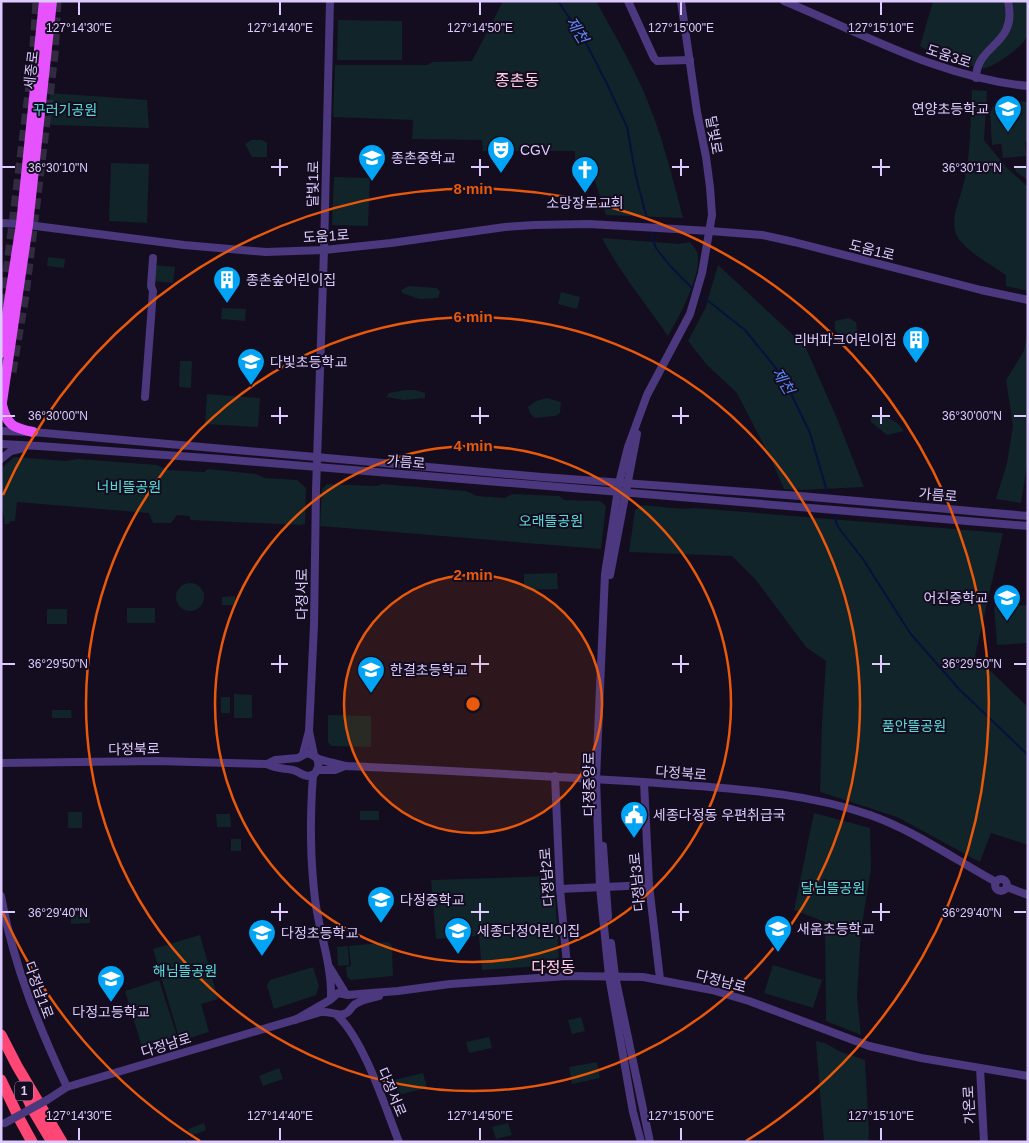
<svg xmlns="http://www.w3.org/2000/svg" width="1029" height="1143" font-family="Helvetica,'Noto Sans KR',sans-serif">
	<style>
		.green { fill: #102429 }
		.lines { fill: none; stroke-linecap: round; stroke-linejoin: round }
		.stream { stroke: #09103c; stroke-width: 2 }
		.highway-tunnel { stroke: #322a41; stroke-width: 11; stroke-dasharray: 11 5.5; stroke-linecap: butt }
		.minor { stroke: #4b387e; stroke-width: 8 }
		.major { stroke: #e653fe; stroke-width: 10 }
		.highway { stroke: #fe4774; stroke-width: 11 }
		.minor-bridge { stroke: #4b387e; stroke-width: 8 }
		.ticks { fill: none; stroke: #ddcbff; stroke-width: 2 }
		.ring { fill: none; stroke: #e8590c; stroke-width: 2.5 }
		.labels { text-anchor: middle; stroke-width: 4; stroke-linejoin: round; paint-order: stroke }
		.shield { fill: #140d1f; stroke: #a192bc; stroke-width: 1 }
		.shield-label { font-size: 12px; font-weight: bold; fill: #ddcbff }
		.street-label { font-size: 14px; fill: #ddcbff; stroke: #140d1f }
		.poi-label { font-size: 14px; fill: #ddcbff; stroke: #140d1f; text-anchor: start }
		.park-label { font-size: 14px; fill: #58dedb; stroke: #140d1f }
		.water-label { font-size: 15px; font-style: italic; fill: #5a8cfe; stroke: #140d1f }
		.quarter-label { font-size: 16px; fill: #ffcde1; stroke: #140d1f }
		.ticks-label { font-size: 12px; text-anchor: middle; fill: #ddcbff; stroke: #140d1f; stroke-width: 4; stroke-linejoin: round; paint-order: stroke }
		.centre { fill: #e8590c; stroke: #140d1f; stroke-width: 2.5 }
		.ring-label { font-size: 15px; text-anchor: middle; font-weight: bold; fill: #e8590c; stroke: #140d1f; stroke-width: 4; stroke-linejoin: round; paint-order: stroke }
	</style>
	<rect width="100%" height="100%" fill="#140d1f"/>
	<g class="green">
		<path d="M503,1h93c16,29 33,58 47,89 18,41 29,85 40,128l-77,-3 -13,-40 -18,-1v-23h-92l-1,-11 -70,-1 1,-19 -80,-3 2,-52h92l6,-3 39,-1z"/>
		<path d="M933,1h95c0,9 1,27 -1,35 -3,10 -31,30 -42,32 -9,1 -58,-16 -65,-22z"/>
		<path d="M338,20l64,1v39h-65z"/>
		<path d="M972,90l15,1 -3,49 22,27 22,20v104l-22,-5v-11c-14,-10 -47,-27 -51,-44 -4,-17 7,-36 10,-53 6,-28 5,-59 7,-88z"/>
		<path d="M50,93l97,7 2,28 -97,-3 -5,-2z"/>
		<path d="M997,99l31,3v40h-3l1,14 -23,2 -2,-14 -9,1 -2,-32z"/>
		<path d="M251,140h11l5,3v14h-15l-7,-13z"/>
		<path d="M111,163l38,1 -2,59 -38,-2z"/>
		<path d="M1028,167v13l-12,-8 -1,-4z"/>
		<path d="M334,177l36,1 -2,48 -36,-1z"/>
		<path d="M602,238l77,6 11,-2c2,3 6,7 7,10 7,19 -19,67 -29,84 -22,-32 -48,-63 -66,-98z"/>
		<path d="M48,257l17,2 -1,9 -17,-2z"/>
		<path d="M155,265l20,2 -2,16 -19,-2z"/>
		<path d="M718,265l87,81 31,70 28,71 -63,3 -17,-1 -13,-30 -34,-66 -30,-28 -19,-24 17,-32z"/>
		<path d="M409,286l28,2 3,4 -2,6 -19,1 -17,-6 -1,-3z"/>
		<path d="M561,292l19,5 -3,12 -19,-5z"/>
		<path d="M222,308l24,1 -1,12 -24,-2z"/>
		<path d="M849,318l7,4 2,15 -12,5 -11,-12v-9z"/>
		<path d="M1028,327v132l-7,44 -25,-4 11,-36 6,-37 -7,-46 18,-29z"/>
		<path d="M180,361h12l-1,27 -12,-1z"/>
		<path d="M405,390h10l10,3v5l-21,2 -18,-3 3,-4z"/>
		<path d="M207,394l53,4 -2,29 -53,-3z"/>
		<path d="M547,398l14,4 -1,11 -5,3 -20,2 -5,-5 -2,-6 8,-6z"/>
		<path d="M881,416c10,2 18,7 23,15l-17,4 -16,-13v-4z"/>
		<path d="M14,457l52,4 12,-2 79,6 11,5 36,2 4,-3 48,5 9,4 32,2 9,8 -1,36h-2l-1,1 -111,-5 -2,-4 -12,-1 -6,8h-18l-4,-10 -132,-11 -2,19h-5l-1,3h-4l-4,-22 2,-35z"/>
		<path d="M327,484l49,2 6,-2 84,7 11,5 28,2 7,-4 47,2 5,4 36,1 6,5 -5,43 -281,-23 2,-37z"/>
		<path d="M642,505l41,4 12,-1 308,25 -28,123 53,51v138l-37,-12 -11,29 -83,-45 -77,-25 2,-69 4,-62 -20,-14 -51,-68 -23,-23 -103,-4 6,-42z"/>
		<path d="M557,573l1,16 -34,1v-16z"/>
		<circle cx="190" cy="597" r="14"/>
		<path d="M235,596v9h-13v-8z"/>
		<path d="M1028,605v38l-31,2 -3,-38z"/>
		<rect x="127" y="608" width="28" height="15"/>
		<rect x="47" y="609" width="20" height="15"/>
		<path d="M234,694l18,1v23h-18z"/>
		<rect x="221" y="697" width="9" height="16"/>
		<path d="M52,710h19l1,8h-20z"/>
		<path d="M328,715l43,1v31l-40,-1 -3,-4z"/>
		<rect x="360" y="811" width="19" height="9"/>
		<rect x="68" y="812" width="14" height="16"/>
		<path d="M814,813l56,15 1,41 -10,61 -4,67 4,38 -35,-14 -1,-99 -31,-12z"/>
		<path d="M216,814h14l1,13h-14z"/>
		<rect x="231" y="839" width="10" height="12"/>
		<path d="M554,876l5,84 -4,5 -73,5 -3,-34 -43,3 -5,-59z"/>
		<path d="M71,915h19v8l-19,1z"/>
		<path d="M200,935l18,64 -17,5 8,28 -29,9 -27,-92z"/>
		<path d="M388,942l4,4 1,30 -42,4 -4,-3 -1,-10 5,-1 -2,-20z"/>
		<path d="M348,946l1,19 -11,1 -1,-19z"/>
		<path d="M773,965l49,15 -9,28 -49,-15z"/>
		<path d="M313,967l6,19 -3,9 -42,14 -7,-23 3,-6z"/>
		<path d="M159,980l18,56 -35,11 -17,-56z"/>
		<path d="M581,1017l4,14 -13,3 -4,-14z"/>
		<path d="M489,1037l3,11 -23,5 -3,-11z"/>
		<path d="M816,1041l9,2 16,9 24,8 4,73 -1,9h-44z"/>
		<path d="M597,1062l3,16 -28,6 -3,-17z"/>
		<path d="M279,1068l4,11 -20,7 -4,-10z"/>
		<path d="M423,1073l4,15 -29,7 -4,-15z"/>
		<path d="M204,1123l2,7 -15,6 -3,-7z"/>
		<path d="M508,1123l4,12 -16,4 -4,-12z"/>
	</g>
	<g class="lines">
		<g class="stream">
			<path d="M558,1l27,40 23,45 19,41 9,50 13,49"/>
			<path d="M650,231l6,17 15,19 23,23"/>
			<path d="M698,293l47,37 38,47 27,56 18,62"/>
			<path d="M833,512l5,15 25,32 47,74 49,56 69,66"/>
		</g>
		<g class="highway-tunnel">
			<path d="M35,47l3,-46"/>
			<path d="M4,305l27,-220"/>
			<path d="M11,372l13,-77 29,-240 3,-54"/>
		</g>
		<g class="minor">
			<path d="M628,1l26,57 3,3 33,-1"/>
			<path d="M784,1c80,33 157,77 244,85"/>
			<path d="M976,78c1,-35 42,-32 32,-77"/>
			<path d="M1,223l20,1"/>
			<path d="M28,225l156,20 82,7 58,-2 67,-7 114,-16 29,-2 55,-1 121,7 52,4 32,7 187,48 47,10"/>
			<path d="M145,397l8,-106 -2,-5 2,-28"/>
			<path d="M1,431l32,1 509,45 258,19 228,20"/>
			<path d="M1,444l38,2 182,13 807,67"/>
			<path d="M1,459l10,-8 12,-3"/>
			<path d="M610,575l27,-141"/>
			<path d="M309,731l5,24"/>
			<path d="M303,754l6,-23 5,-106 2,-134 8,-241 6,-249"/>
			<path d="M1,763l156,-2 110,3c9,5 16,4 26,6 5,1 7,4 11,5 11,4 17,-7 13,-16"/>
			<path d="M267,764l8,-4 23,-2 9,-5c5,1 8,4 12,6 7,3 18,4 26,7 104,5 209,10 313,17 71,6 143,8 212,32 45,16 84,44 126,67"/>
			<path d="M317,770h18l10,-4"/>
			<path d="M313,775c-3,40 -3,83 2,124 4,33 17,65 16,99"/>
			<path d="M555,776l5,113 8,87"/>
			<path d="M644,782l5,103 11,94"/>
			<path d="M603,846l5,71"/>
			<circle cx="1001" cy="885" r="6"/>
			<path d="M1007,887l21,8"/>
			<path d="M560,889l89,-4"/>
			<path d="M1,896c12,68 37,129 66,191"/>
			<path d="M611,943l4,33 35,166"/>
			<path d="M330,968l16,26"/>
			<path d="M337,1015c27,25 48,92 62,127"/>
			<path d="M295,1020l35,-20 8,-7 10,2 11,-1 39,-3 52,-7 118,-8 75,1 69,13 37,11 120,45 52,12 107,18"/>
			<path d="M980,1068l4,74"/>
			<path d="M47,1100l20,-13 254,-75c8,-1 18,4 23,2 5,-1 6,-5 9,-8 6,-6 17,-7 26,-10"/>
			<path d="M641,1142l-8,-30 -24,-136 -9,-89 -4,-108 9,-205 14,-91 9,-36 19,-52 43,-81 12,-41 10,-58 -2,-28 -4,-30 -9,-45 -16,-111"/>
		</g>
		<g class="major">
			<path d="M1,353l20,-129 23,-223"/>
			<path d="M2,405c5,21 12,23 31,27"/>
			<path d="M1,409l27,-184 24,-224"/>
		</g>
		<g class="highway">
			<path d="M1,1035l16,31 45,76"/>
			<path d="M1,1080l19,40 12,22"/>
			<path d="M23,1089l11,23 18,30"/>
		</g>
		<path class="minor-bridge" d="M5,1123l42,-23"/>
	</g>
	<path class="ticks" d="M79,2v13M280,2v13M480,2v13M681,2v13M881,2v13M280,159v17M480,159v17M681,159v17M881,159v17M2,167h13M271,167h17M471,167h18M672,167h17M872,167h18M1014,167h12M280,407v17M480,407v17M681,407v17M881,407v17M2,416h13M271,416h17M471,416h18M672,416h17M872,416h18M1014,416h12M280,655v18M480,655v18M681,655v18M881,655v18M2,664h13M271,664h17M471,664h18M672,664h17M872,664h18M1014,664h12M280,903v18M480,903v18M681,903v18M881,903v18M2,912h13M271,912h17M471,912h18M672,912h17M872,912h18M1014,912h12M79,1128v12M280,1128v12M480,1128v12M681,1128v12M881,1128v12"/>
	<circle cx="473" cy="704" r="129" fill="#e8590c" fill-opacity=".12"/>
	<g class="ring">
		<circle cx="473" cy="704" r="129"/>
		<circle cx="473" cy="704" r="258"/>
		<circle cx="473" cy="704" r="387"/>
		<path d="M200 1141A515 515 0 0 1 3 913M3 495A515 515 0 1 1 746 1141"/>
	</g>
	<defs>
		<symbol id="school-pin" viewBox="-11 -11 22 30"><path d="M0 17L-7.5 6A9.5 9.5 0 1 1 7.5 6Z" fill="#02a4f5" stroke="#140d1f"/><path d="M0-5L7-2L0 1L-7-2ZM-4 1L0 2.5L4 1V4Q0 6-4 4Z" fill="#fff"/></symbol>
		<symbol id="theatre-pin" viewBox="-11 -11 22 30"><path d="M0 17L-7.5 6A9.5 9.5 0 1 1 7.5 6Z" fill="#02a4f5" stroke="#140d1f"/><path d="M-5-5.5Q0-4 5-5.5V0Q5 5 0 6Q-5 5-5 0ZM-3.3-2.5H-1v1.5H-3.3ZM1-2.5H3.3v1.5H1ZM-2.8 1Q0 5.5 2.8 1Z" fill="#fff"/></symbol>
		<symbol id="church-pin" viewBox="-11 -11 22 30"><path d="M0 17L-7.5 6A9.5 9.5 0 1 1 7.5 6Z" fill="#02a4f5" stroke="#140d1f"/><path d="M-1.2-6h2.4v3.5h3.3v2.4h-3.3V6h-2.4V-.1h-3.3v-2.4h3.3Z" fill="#fff"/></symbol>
		<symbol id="building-pin" viewBox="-11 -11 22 30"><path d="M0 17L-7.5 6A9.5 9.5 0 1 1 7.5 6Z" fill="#02a4f5" stroke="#140d1f"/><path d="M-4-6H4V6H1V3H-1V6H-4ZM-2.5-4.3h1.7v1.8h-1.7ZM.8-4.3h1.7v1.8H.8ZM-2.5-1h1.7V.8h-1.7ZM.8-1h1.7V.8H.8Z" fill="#fff"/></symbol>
		<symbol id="civic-pin" viewBox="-11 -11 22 30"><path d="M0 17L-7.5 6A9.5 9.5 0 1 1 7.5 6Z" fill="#02a4f5" stroke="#140d1f"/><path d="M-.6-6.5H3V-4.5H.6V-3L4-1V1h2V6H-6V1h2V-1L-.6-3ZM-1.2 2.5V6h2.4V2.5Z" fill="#fff"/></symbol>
	</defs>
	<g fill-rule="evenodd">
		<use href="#school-pin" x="992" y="93" width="32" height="43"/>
		<use href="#theatre-pin" x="485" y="134" width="32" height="43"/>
		<use href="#school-pin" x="356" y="142" width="32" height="43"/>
		<use href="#church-pin" x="569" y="154" width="32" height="43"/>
		<use href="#building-pin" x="211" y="264" width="32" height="43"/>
		<use href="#building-pin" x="900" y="324" width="32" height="43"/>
		<use href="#school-pin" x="235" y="346" width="32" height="43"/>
		<use href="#school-pin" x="991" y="582" width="32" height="43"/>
		<use href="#school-pin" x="355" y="654" width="32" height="43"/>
		<use href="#civic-pin" x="618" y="799" width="32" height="43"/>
		<use href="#school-pin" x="365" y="884" width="32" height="43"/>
		<use href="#school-pin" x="762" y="913" width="32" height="43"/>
		<use href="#school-pin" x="442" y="915" width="32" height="43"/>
		<use href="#school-pin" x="246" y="917" width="32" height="43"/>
		<use href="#school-pin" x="95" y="963" width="32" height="43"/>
	</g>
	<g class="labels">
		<rect class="shield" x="15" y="1081.5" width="18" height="19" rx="4"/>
		<g class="shield-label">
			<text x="24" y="1095">1</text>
		</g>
		<g class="street-label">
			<text transform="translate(949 56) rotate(18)" y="5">도움3로</text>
			<text transform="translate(31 70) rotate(-84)" y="5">세종로</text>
			<text transform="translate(714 135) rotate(80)" y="5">달빛로</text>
			<text transform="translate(313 184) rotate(-89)" y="5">달빛1로</text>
			<text transform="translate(326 236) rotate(-4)" y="5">도움1로</text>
			<text transform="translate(872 250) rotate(14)" y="5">도움1로</text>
			<text transform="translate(406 462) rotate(5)" y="5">가름로</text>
			<text transform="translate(938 495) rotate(5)" y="5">가름로</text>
			<text transform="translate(302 594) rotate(-90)" y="5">다정서로</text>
			<text transform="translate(134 749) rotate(-1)" y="5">다정북로</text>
			<text transform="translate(681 773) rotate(4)" y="5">다정북로</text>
			<text transform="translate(589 784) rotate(-90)" y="5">다정중앙로</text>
			<text transform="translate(547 877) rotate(-94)" y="5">다정남2로</text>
			<text transform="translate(637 882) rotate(-95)" y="5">다정남3로</text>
			<text transform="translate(721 981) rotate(15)" y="5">다정남로</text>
			<text transform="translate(39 990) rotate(70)" y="5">다정남1로</text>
			<text transform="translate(166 1045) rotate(-17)" y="5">다정남로</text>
			<text transform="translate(392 1092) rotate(67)" y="5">다정서로</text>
			<text transform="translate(969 1105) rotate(-93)" y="5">가온로</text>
		</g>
		<g class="poi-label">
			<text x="989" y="114" text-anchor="end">연양초등학교</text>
			<text x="520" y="155">CGV</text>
			<text x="391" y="163">종촌중학교</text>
			<text x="585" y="208" text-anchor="middle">소망장로교회</text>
			<text x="246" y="285">종촌숲어린이집</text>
			<text x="897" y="345" text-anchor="end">리버파크어린이집</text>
			<text x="270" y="367">다빛초등학교</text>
			<text x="988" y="603" text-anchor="end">어진중학교</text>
			<text x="390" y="675">한결초등학교</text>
			<text x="653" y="820">세종다정동 우편취급국</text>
			<text x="400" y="905">다정중학교</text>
			<text x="797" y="934">새움초등학교</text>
			<text x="477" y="936">세종다정어린이집</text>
			<text x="281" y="938">다정초등학교</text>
			<text x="111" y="1017" text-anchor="middle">다정고등학교</text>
		</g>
		<g class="park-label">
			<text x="65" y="115">꾸러기공원</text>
			<text x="129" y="492">너비뜰공원</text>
			<text x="551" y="526">오래뜰공원</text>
			<text x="914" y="731">품안뜰공원</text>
			<text x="833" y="893">달님뜰공원</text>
			<text x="185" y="976">해님뜰공원</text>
		</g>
		<g class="water-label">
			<text transform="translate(577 30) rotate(58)" y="5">제천</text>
			<text transform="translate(783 381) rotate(59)" y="5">제천</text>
		</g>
		<g class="quarter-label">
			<text x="517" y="86">종촌동</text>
			<text x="553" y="973">다정동</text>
		</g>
	</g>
	<g class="ticks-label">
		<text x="79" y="32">127°14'30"E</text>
		<text x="280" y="32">127°14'40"E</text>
		<text x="480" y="32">127°14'50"E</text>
		<text x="681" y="32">127°15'00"E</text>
		<text x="881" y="32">127°15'10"E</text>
		<text x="58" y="172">36°30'10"N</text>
		<text x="972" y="172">36°30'10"N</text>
		<text x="58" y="420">36°30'00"N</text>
		<text x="972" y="420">36°30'00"N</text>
		<text x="58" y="668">36°29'50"N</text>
		<text x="972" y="668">36°29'50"N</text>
		<text x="58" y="917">36°29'40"N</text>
		<text x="972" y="917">36°29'40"N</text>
		<text x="79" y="1120">127°14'30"E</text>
		<text x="280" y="1120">127°14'40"E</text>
		<text x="480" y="1120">127°14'50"E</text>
		<text x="681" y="1120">127°15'00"E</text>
		<text x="881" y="1120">127°15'10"E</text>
	</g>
	<circle cx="473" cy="704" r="8" class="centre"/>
	<g class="ring-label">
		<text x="473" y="194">8 min</text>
		<text x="473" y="322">6 min</text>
		<text x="473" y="451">4 min</text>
		<text x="473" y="580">2 min</text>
	</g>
	<rect width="1029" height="1143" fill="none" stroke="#ddcbff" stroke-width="5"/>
</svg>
